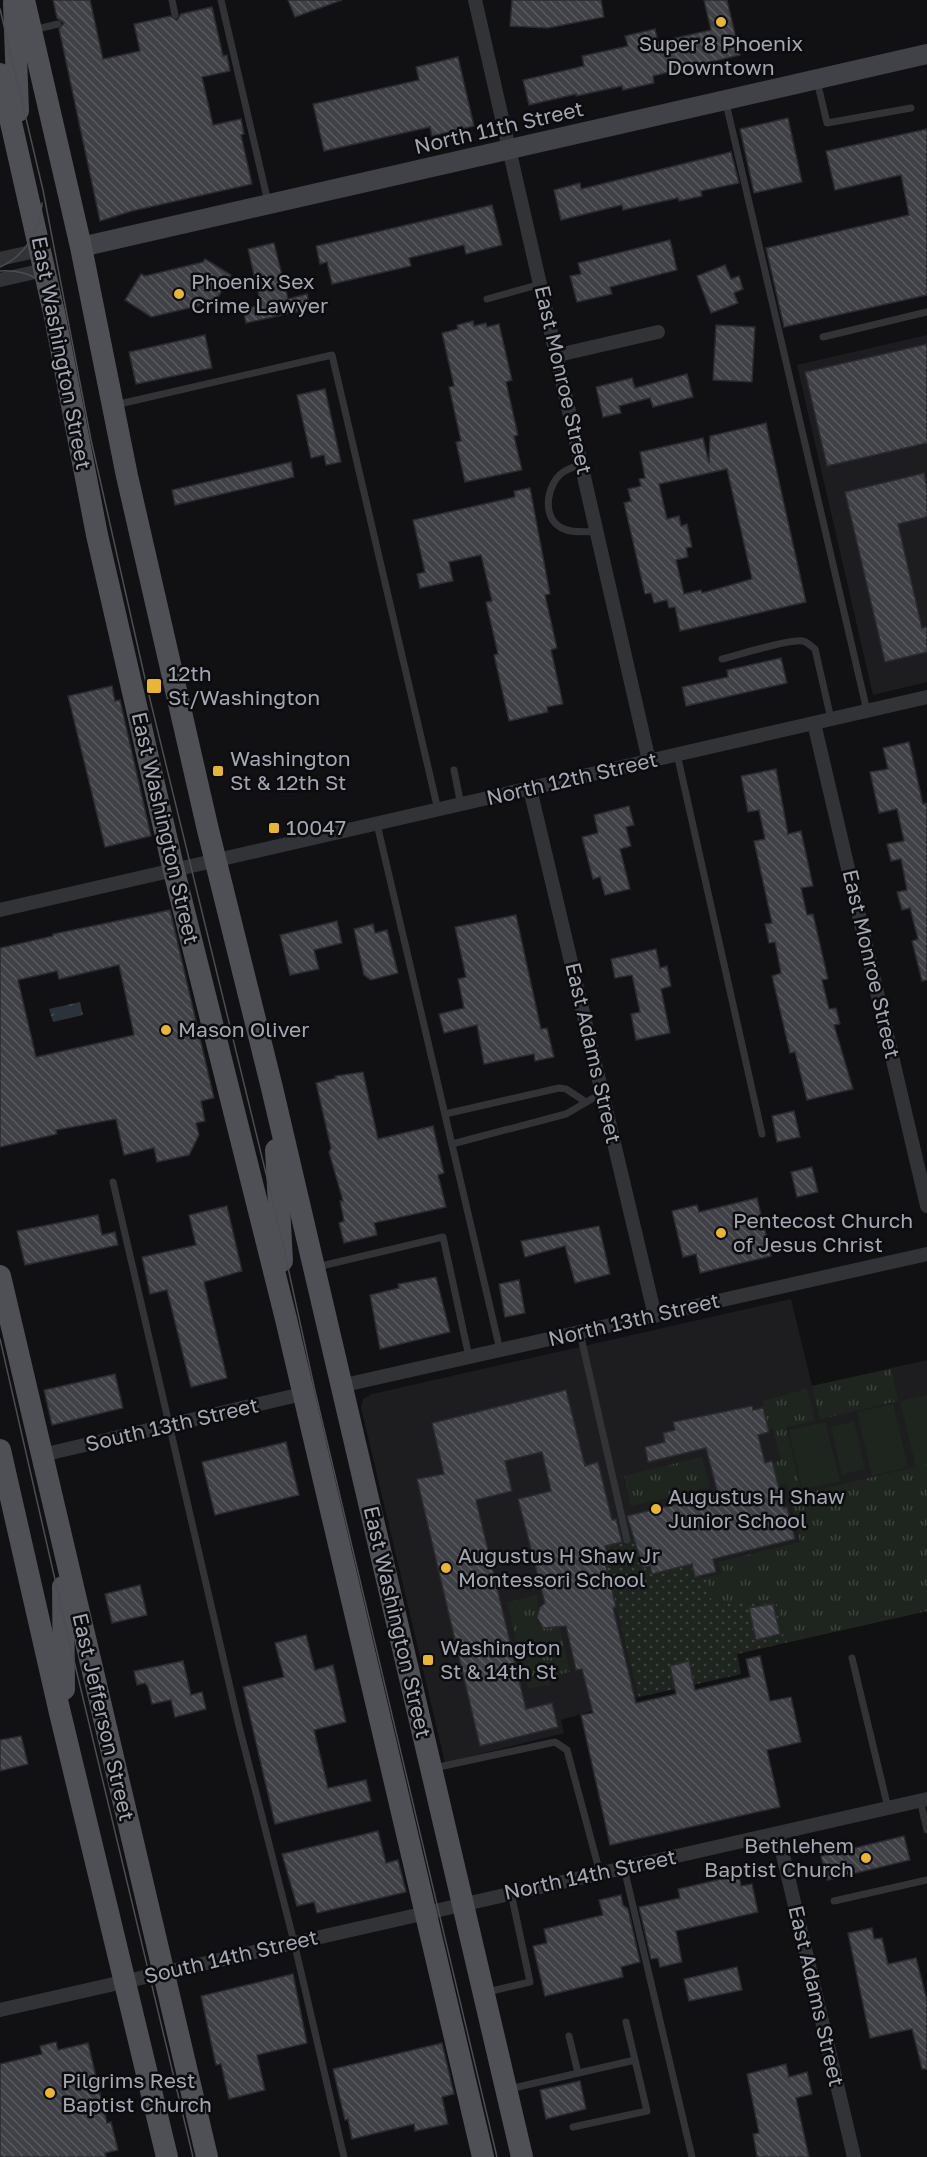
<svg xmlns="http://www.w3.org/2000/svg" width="927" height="2157" font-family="'Golos Text',sans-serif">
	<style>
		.built { fill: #1d1d1f }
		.grass { fill: url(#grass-tufts) }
		.park { fill: url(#park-dots) }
		.garden { fill: #1e251f }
		.water { fill: url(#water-ripples) }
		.building { fill: url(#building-back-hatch); stroke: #2b2b2f; stroke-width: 1.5; fill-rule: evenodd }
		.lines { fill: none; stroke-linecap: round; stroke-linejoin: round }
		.lane { stroke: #323337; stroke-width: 7 }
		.street { stroke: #323337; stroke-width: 14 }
		.secondary { stroke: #404247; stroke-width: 20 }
		.primary { stroke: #4e5056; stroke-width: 22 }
		.tram { stroke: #4b4d52; stroke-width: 1.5 }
		.poi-dot { fill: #e9b633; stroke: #0c0c0e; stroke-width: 2 }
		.labels { text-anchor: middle; stroke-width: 5; stroke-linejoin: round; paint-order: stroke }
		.poi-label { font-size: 21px; fill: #a3a7b3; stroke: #0c0c0e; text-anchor: start }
		.street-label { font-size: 21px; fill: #a3a7b3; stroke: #0c0c0e }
	</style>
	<defs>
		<pattern id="grass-tufts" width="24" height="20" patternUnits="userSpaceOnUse" patternTransform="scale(1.5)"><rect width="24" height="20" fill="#1e251f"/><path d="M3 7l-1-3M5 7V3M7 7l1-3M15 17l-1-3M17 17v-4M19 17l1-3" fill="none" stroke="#3c423d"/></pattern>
		<pattern id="park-dots" width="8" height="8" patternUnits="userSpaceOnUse" patternTransform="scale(1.5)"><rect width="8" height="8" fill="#1e251f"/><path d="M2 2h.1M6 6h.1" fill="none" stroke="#3c423d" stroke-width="1.8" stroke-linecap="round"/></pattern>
		<pattern id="water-ripples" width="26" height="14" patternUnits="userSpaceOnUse" patternTransform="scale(1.5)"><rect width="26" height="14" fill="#2b333a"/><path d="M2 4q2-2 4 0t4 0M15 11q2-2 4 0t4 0" fill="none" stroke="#474e54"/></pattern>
		<pattern id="building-back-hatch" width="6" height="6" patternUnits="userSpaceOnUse" patternTransform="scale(1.5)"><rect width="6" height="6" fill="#404146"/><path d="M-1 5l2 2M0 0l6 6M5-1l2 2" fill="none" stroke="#585a5e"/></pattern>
	</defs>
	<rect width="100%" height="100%" fill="#111113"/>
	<g class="built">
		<path d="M927,335v347l-54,13 -76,-330z"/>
		<path d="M791,1299l21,87 115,-26v251l-190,43 4,20 -102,23 -78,23 3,13 -119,30 -84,-356 2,-8 9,-5z"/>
	</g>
	<g class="grass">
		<path d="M891,1369l7,32 -78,18 -8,-33z"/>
		<path d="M807,1389l8,32 -29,6 16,67 125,-30v147l-142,32 -9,-43 -64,3 -6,-26 15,-3 -3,-12 82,-20 -13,-58 -9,1 -5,-22 8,-3 -8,-31h-4l-7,-28z"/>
		<path d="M702,1457l8,30 -79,19 -7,-30z"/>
		<path d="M537,1595c3,11 -2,18 1,29l11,5 10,-3 11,46 -22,5 2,7 -22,5 -21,-87z"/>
	</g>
	<path class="park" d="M636,1538l7,30 7,-2 3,8 39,-10 3,13h11l6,26 64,-3 9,43 -48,11 4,20 -102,23 -29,-115 -24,-11 24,-6 -5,-19z"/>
	<g class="garden">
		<path d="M927,1395v69l-11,3 -16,-66z"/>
		<path d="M893,1404l15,63 -36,9 -15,-64z"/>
		<path d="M854,1421l11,48 -23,6 -11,-48z"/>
		<path d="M825,1422l15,59 -38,9 -13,-60z"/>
	</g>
	<path class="water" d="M80,1002l3,13 -30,7 -4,-13z"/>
	<g class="building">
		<path d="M53,0h37l13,59 37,-8 -6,-27 36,-8 7,4 4,-6 31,-7 11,49 4,-1 3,16 -28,6 11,48 28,-6 3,15 -3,1 11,49 -120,27 -32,10 -39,-183 -2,-9 5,-6 -7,-5z"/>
		<path d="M288,0h54l-47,17z"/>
		<path d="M512,0h89l3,17 -56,11 -38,-2z"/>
		<path d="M704,0h23l13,55 -87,21 1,7 -31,7 -1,-4 -46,10v-2l-47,11 -6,-25 61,-14 -2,-10 46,-10 -3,-10 30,-7 3,13 53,-12z"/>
		<path d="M458,57l16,69 -42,10 -2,-9 -106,24 -11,-47 106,-24 -3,-13z"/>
		<path d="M788,118l14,64 -48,11 -14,-64z"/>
		<path d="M927,129v166l-143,32 -18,-79 143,-33 -8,-40 -66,15 -9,-39z"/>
		<path d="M731,152l8,31 -38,8 1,5 -23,5 -1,-3 -55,12 -1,-5 -61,15 -7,-30 26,-7 1,6z"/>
		<path d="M492,205l10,40 -36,9 -2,-9 -55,13 2,8 -79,18 -5,-22 -7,2 -4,-18z"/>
		<path d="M670,240l7,30 -67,17 2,7 -35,8 -7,-26 11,-2 -3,-11z"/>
		<path d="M274,243l14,56 19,-5 3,15 -64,14 -3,-14 18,-4 -13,-56z"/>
		<path d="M205,259l26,16 -16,27 -64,15 -26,-17 16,-26 4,2 58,-14z"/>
		<path d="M725,265l6,14 8,-3 4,13 -9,4 4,10 -27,10 -14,-37z"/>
		<path d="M473,321l1,5 12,-3 1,4 12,-3 13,56 -6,2 12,53 -4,1 8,34 -57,12 -9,-40 5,-1 -12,-54 5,-1 -12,-53 16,-4 -1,-4z"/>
		<path d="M716,325l39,2 -3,55 -39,-2z"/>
		<path d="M205,335l7,33 -76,16 -7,-32z"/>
		<path d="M927,344v99l-100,23 -22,-94z"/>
		<path d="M687,374l6,23 -40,10 -3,-9 -31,8 2,7 -18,4 -7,-30 36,-9 3,10z"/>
		<path d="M325,389l16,73 -15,3 -2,-10 -13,3 -14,-63z"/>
		<path d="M766,423l40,179 -126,29 -5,-24 -6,1 -2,-8 -13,3 -3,-10 -6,1 -21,-91 7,-2 -3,-12 13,-3 -2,-7 6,-1 -5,-26 63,-14 6,25 1,-27zM727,469l25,110 -50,14 -1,-3 -17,4 -8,-34 12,-3 -2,-9 6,-1 -5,-23 -6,2 -2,-10 -12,3 -8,-35z"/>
		<path d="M291,462l3,15 -119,28 -3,-15z"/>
		<path d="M924,473l3,15v29l-29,7 24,104 5,-1v25l-42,10 -40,-170z"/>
		<path d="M530,488l20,106 -5,1 12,53 -6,2 12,54 -16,3 1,5 -39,9 -15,-66 4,-1 -12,-52 6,-1 -11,-46 -32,7 4,19 -33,7 -3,-14 8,-2 -12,-52 102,-23 -1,-6z"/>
		<path d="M781,658l6,25 -101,23 -4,-19 46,-10 -1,-7z"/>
		<path d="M112,686l3,15 5,-1 31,136 -46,11 -37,-151z"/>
		<path d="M909,742l14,62 4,-1v177l-5,1 -10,-40 6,-2 -8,-31 -8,2 -5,-18 10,-2 -6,-31 -10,2 -4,-17 17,-3 -7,-32 -18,4 -9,-41 18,-3 -5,-21z"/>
		<path d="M776,769l12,65 13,-3 12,55 -12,2 6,27 6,-1 15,65 -6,1 7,29 7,-1 4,16 -6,1 19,64 -46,11 -12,-48 -5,1 -18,-77 9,-3 -6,-31 -6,1 -4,-19 7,-1 -18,-82 11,-2 -6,-29 -11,2 -7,-36z"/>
		<path d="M629,806l5,19 -8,2 5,19 -11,3 10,40 -25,6 -5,-18 -7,2 -11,-42 16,-4 -4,-18z"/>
		<path d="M170,910l44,188 -13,3 4,20 -9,2 3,12 -10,20 -32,7 -3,-14 -30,7 -8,-36 -60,11 1,4 -57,13v-199l53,-12v-2zM119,965l15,70 -98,22 -18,-77 39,-9 2,8z"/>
		<path d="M516,915l25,114 6,-1 7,29 -19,4 -1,-7 -50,10 -7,-39 -33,8 -5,-19 25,-6 -6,-29 8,-2 -11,-50z"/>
		<path d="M337,921l5,22 -28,7 5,19 -29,6 -10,-40z"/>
		<path d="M373,924l2,9 12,-3 11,43 -27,7 -7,-5 -10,-46z"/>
		<path d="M656,949l4,19 7,-2 4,20 -10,3 9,44 -34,7 -5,-26 9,-2 -8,-37 -17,3 -4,-19z"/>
		<path d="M363,1072l15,67 55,-13 11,47 -6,2 8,32 -72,16 3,12 -33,8 -5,-20 5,-2 -4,-20h3l-14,-49 2,-4 -15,-65 20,-5 -1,-2z"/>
		<path d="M794,1111l6,26 -23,5 -5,-26z"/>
		<path d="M812,1167l6,25 -21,5 -6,-25z"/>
		<path d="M757,1198l14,58 -71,17 -4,-19 -13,3 -11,-46 25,-6 2,7z"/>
		<path d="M227,1206l15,65 -38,11 23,96 -36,9 -24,-97 -17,4 -8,-37 54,-12 -7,-30z"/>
		<path d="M98,1215l4,20 13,-3 3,13 -93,20 -8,-34z"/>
		<path d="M599,1226l11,48 -35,9 -10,-37 -40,11 -4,-16z"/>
		<path d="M436,1277l14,55 -70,17 -10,-54 29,-7 -1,-4z"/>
		<path d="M519,1280l6,33 -20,4 -6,-33z"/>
		<path d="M115,1374l8,34 -71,17 -8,-35z"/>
		<path d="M566,1390l19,76 13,-4 14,58 4,-1 6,23 -17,4 5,19 -4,1 10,41 -3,1 23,95 40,-9 -6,-28 19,-5 6,29 55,-13 -4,-18 14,-3 10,45 21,-4 10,45 -34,8 13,57 -170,38 -29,-130 12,-2 -11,-44 -6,1 -10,-44 -23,2 -6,-11 3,-10 5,-4 -27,-104 33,-8 -9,-39 -37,9 7,30 -36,9 50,209 26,-6 6,24 -78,19 -63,-267 27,-5 -12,-51z"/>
		<path d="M752,1406l1,4 10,-2 6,24 -11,3 7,28 7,-2 12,47 3,-1 8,32 -82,20 3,13 -9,2 -12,3 -3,-13 -40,10 -2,-8 -7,2 -16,-52 91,-22 -12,-46 -58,14 -3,-15 20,-5 -2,-9 12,-3 -2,-8z"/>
		<path d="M286,1442l13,53 -84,20 -13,-53z"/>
		<path d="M140,1585l7,30 -35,8 -7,-29z"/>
		<path d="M773,1604l7,30 -24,6 -7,-32z"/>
		<path d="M306,1635l9,35 18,-5 13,57 -32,8 14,58 38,-8 5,21 -96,23 -32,-137 41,-10 -9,-34z"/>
		<path d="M183,1661l8,34 11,-3 4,17 -31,8 -4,-17 -19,4 -4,-17 -3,-4 -8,2 -3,-14z"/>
		<path d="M21,1736l7,28 -28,7v-31z"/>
		<path d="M378,1831l8,32 12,-3 8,32 -89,21 -3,-11 -17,4 -15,-52z"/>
		<path d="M904,1836l6,24 -83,20 -6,-24z"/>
		<path d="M739,1875l2,11 11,-2 6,28 -82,19 6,31 -22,5 -2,-9 -7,1 -12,-52 41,-9 -2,-9z"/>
		<path d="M621,1895l2,10 5,4 12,53 -19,5 2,10 -78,19 -12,-50 14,-3 -3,-14 59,-14 -4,-15z"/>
		<path d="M872,1928l2,11 8,-1 6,26 28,-6 11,42v69h-5l-10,-40 -42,9 -22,-105z"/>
		<path d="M737,1967l5,23 -53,11 -5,-22z"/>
		<path d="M293,1974l14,69 -50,12 8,35 -36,9 -8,-35 -5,1 -15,-69z"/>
		<path d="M56,2042l2,8 30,-7 19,80 4,-1 7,28 -13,3 1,4h-106v-93l42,-10 -2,-8z"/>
		<path d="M442,2043l12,51 -12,3 6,27 -33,7 -1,-7 -62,15 -4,-20 -3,1 -12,-51z"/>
		<path d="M786,2064l3,13 18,-5 5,22 -16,4 13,59h-52l-4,-23 6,-1 -12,-59z"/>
		<path d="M580,2081l6,28 -40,10 -6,-29z"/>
	</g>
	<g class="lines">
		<g class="lane">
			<path d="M172,0l3,15"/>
			<path d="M221,0l47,202"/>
			<path d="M33,30l25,-6"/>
			<path d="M817,81l10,42 84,-15"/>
			<path d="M726,103l141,608"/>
			<path d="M487,299l54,-15"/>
			<path d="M823,337l104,-25"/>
			<path d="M115,405l217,-50 106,455"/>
			<path d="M582,464c-5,2 -12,4 -17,7 -18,10 -24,45 -5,56 11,7 26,4 38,5"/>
			<path d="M722,659c16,-4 66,-20 81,-18 4,1 8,5 12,8l16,70"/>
			<path d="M677,754l85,380"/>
			<path d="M454,770l7,35"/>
			<path d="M377,824l123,526"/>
			<path d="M445,1114l114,-26 7,1 20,13"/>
			<path d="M452,1144l114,-30 36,-21"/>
			<path d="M113,1182l126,544 55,216 50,215"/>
			<path d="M317,1267l126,-30 26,120"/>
			<path d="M580,1333l47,207"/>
			<path d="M852,1658l36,150"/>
			<path d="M434,1768l121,-26 12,8 33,123"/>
			<path d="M920,1800l7,30"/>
			<path d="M624,1868l68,289"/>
			<path d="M834,1901l93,-21"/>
			<path d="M487,1992l43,-10 -19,-89"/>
			<path d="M626,2022l9,38"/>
			<path d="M569,2036l9,37"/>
			<path d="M509,2089l126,-29 12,51 -74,16"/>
		</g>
		<g class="street">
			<path d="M475,0l174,761"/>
			<path d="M0,259l40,-9"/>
			<path d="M0,280l44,-10"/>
			<path d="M558,355l100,-23"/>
			<path d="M814,723l113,483"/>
			<path d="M530,789l125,527"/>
			<path d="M0,910l927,-213"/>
			<path d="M340,1386l587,-132"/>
			<path d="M42,1455l260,-61"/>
			<path d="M778,1834l76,323"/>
			<path d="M0,2010l927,-211"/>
		</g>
		<path class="secondary" d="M81,247l846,-193"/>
		<g class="primary">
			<path d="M24,0l57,247 46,229 81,354 64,258 250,1069"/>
			<path d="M14,3l4,108"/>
			<path d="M0,74l55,243 42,218 77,336 112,448 197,838"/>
			<path d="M276,1150l6,111"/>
			<path d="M0,1276l207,881"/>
			<path d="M0,1450l60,263 107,444"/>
			<path d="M63,1587l1,102"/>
		</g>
		<g class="tram">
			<path d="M0,9l43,181 48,250 55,243 134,548 35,160 182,766"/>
			<path d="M0,267c25,-11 41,-37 42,-64"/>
			<path d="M0,271c31,-2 49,12 64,38"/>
			<path d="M0,1339l64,280 129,538"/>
		</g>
	</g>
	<g class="poi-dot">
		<circle cx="721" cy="22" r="6"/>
		<circle cx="179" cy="294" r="6"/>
		<rect x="146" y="678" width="16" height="16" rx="3"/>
		<rect x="212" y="765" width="12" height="12" rx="3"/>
		<rect x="268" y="822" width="12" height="12" rx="3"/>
		<circle cx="166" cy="1030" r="6"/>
		<circle cx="721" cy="1233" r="6"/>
		<circle cx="656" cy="1509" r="6"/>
		<circle cx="446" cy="1568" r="6"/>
		<rect x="422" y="1654" width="12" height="12" rx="3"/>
		<circle cx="866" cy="1858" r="6"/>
		<circle cx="50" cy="2093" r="6"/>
	</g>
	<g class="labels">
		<g class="poi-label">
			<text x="721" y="51" text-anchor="middle">Super 8 Phoenix<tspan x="721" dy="24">Downtown</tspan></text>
			<text x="191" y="289">Phoenix Sex<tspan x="191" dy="24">Crime Lawyer</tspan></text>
			<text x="168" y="681">12th<tspan x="168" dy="24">St/Washington</tspan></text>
			<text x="230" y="766">Washington<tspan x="230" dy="24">St &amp; 12th St</tspan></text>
			<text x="286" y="835">10047</text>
			<text x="178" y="1037">Mason Oliver</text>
			<text x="733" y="1228">Pentecost Church<tspan x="733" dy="24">of Jesus Christ</tspan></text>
			<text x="668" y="1504">Augustus H Shaw<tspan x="668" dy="24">Junior School</tspan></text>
			<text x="458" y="1563">Augustus H Shaw Jr<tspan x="458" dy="24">Montessori School</tspan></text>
			<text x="440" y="1655">Washington<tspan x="440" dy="24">St &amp; 14th St</tspan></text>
			<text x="854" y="1853" text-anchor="end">Bethlehem<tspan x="854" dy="24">Baptist Church</tspan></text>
			<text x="62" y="2088">Pilgrims Rest<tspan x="62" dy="24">Baptist Church</tspan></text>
		</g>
		<g class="street-label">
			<text transform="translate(499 128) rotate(-13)" y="7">North 11th Street</text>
			<text transform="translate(61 353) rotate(79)" y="7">East Washington Street</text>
			<text transform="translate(563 380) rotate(77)" y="7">East Monroe Street</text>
			<text transform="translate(572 779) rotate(-13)" y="7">North 12th Street</text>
			<text transform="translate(165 828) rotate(77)" y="7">East Washington Street</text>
			<text transform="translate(871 964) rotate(77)" y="7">East Monroe Street</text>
			<text transform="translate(593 1053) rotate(77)" y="7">East Adams Street</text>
			<text transform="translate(634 1320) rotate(-13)" y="7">North 13th Street</text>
			<text transform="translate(172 1425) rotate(-13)" y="7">South 13th Street</text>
			<text transform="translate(397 1622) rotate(77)" y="7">East Washington Street</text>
			<text transform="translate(103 1717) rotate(77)" y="7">East Jefferson Street</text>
			<text transform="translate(590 1875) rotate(-12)" y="7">North 14th Street</text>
			<text transform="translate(231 1957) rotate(-13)" y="7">South 14th Street</text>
			<text transform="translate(816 1996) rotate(77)" y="7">East Adams Street</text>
		</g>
	</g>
</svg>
